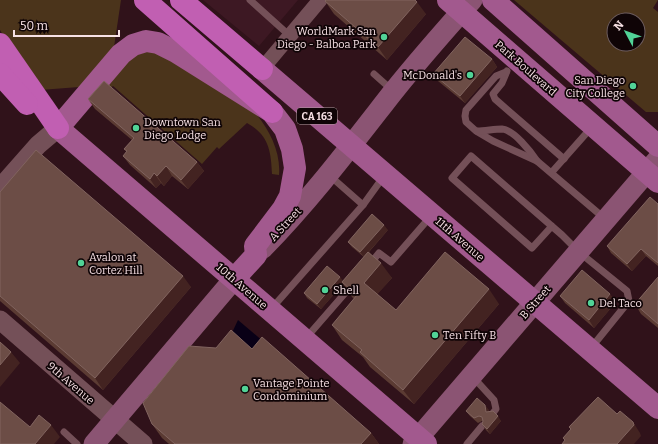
<svg xmlns="http://www.w3.org/2000/svg" width="658" height="444" font-family="Bitter,serif">
	<style>
		.built { fill: #3d1823 }
		.green { fill: #4b341b; fill-rule: evenodd }
		.water { fill: #090016 }
		.lines { fill: none; stroke-linecap: round; stroke-linejoin: round }
		.service { stroke: #745058; stroke-width: 7 }
		.minor { stroke: #745058; stroke-width: 15 }
		.tertiary { stroke: #745058; stroke-width: 19 }
		.secondary { stroke: #8b5473; stroke-width: 21 }
		.primary { stroke: #a2598e; stroke-width: 22 }
		.motorway { stroke: #c15fb2; stroke-width: 22 }
		.wall { fill: #5b3b33 }
		.shaded-wall { fill: #432321 }
		.building { fill: #6c4d46; stroke: #81645f }
		.poi-dot { fill: #51d397; stroke: #0f0406; stroke-width: 1.5 }
		.labels { text-anchor: middle; stroke-width: 3.5; stroke-linejoin: round; paint-order: stroke }
		.shield { fill: #0f0406; stroke: #b19fa2; stroke-width: 1 }
		.shield-label { font-size: 10px; font-weight: bold; fill: #f7e1e5 }
		.poi-label { font-size: 11px; fill: #f7e1e5; stroke: #0f0406; text-anchor: start }
		.street-label { font-size: 11px; fill: #f7e1e5; stroke: #0f0406 }
	</style>
	<rect width="100%" height="100%" fill="#30121a"/>
	<path class="built" d="M203,0h95l-39,46z"/>
	<g class="green">
		<path d="M0,0h121l-7,47 -35,40 -39,3 -17,-22 -23,-38z"/>
		<path d="M514,0h144l-5,8 5,4v100h-12zM614,20h24v24h-24z"/>
		<path d="M155,50l102,65c13,16 24,38 22,60l-7,-1c-1,-23 -3,-39 -25,-51l-28,26 -2,-2 -15,17 -89,-78 -4,3 -6,-5 26,-28z"/>
	</g>
	<path class="water" d="M238,320l33,28 -49,6z"/>
	<g class="lines">
		<g class="service">
			<path d="M250,0l40,36"/>
			<path d="M507,71l-5,12 -9,11 2,5 69,60"/>
			<path d="M506,72l-10,4 -30,34 -1,6 1,6 10,9 17,10 44,20 67,57"/>
			<path d="M374,74l18,16"/>
			<path d="M477,131c8,0 17,-2 25,-2 12,1 29,23 35,32"/>
			<path d="M552,172l39,-44"/>
			<path d="M329,175l34,30"/>
			<path d="M552,226l-20,22 -80,-70 19,-22 91,79 17,17 48,39 2,10 -38,47"/>
			<path d="M370,264l9,-11 12,9 40,-46"/>
			<path d="M272,308l91,-103 21,-29"/>
			<path d="M306,338l47,-54"/>
			<path d="M473,377l21,23 2,9 -3,4"/>
			<path d="M64,432l13,12"/>
			<path d="M467,444l15,-18"/>
		</g>
		<path class="minor" d="M262,69l58,-69"/>
		<g class="tertiary">
			<path d="M0,188l38,-43 20,-17"/>
			<path d="M0,320l143,124"/>
		</g>
		<g class="secondary">
			<path d="M262,249c49,-50 88,-102 131,-157 25,-31 52,-62 79,-92"/>
			<path d="M94,444l140,-165"/>
			<path d="M413,444l245,-285"/>
		</g>
		<g class="primary">
			<path d="M448,0l210,182"/>
			<path d="M493,0l165,146"/>
			<path d="M262,69l396,339"/>
			<path d="M234,279l22,-24 -1,-9 28,-37 7,-13 5,-28 -3,-19 -7,-20 -13,-17 -96,-60 -18,-9 -12,-2 -13,4 -12,9 -63,74c123,105 245,211 368,316"/>
		</g>
		<g class="motorway">
			<path d="M145,0l127,112"/>
			<path d="M181,0l81,69"/>
			<path d="M0,44l58,84"/>
			<path d="M0,74l27,30"/>
		</g>
	</g>
	<g class="wall">
		<path d="M325,1l101,13 -39,46 -53,-46z"/>
		<path d="M492,59l5,8 -32,36 -27,-22 -5,-7z"/>
		<path d="M88,99l109,63 7,9 -16,18 -16,-13 -8,10 -3,-3 -5,5 -26,-23 -7,-9 4,-4 -3,-3 8,-9 -37,-31z"/>
		<path d="M0,192l191,95 -88,103 -103,-89z"/>
		<path d="M658,204v62l-12,-10 -14,15 -21,-18 -4,-7z"/>
		<path d="M388,230l-19,22 23,26 -15,16 19,16 103,-6 -85,100 -44,-37 -7,-10 -21,-17 -10,-15 22,-26 -2,-2 -9,-13 -22,25 -14,-11 -3,-5 39,-12 21,-24 -12,-10 -4,-5z"/>
		<path d="M658,277v51l-17,-14 -6,-10z"/>
		<path d="M560,296l56,6 -22,26 -29,-25z"/>
		<path d="M216,348l36,1 119,84 8,11h-210l-7,-6 -10,-14z"/>
		<path d="M489,410v1l12,10 -11,13 -4,-4 -4,-6 1,-3h-1l-4,2 -8,-7 -4,-5z"/>
	</g>
	<g class="shaded-wall">
		<path d="M417,2l9,12 -39,46 -9,-13z"/>
		<path d="M492,59l5,8 -32,36 -5,-7z"/>
		<path d="M197,162l7,9 -16,18 -7,-9z"/>
		<path d="M166,166l6,10 -8,10 -7,-10z"/>
		<path d="M154,173l7,10 -5,5 -6,-9z"/>
		<path d="M384,225l4,5 -24,27 -4,-5z"/>
		<path d="M641,249l5,7 -14,15 -5,-7z"/>
		<path d="M381,263l11,15 -18,20 -10,-15z"/>
		<path d="M183,276l8,11 -88,103 -8,-12z"/>
		<path d="M340,277l4,5h-2l1,2 -22,25 -4,-5z"/>
		<path d="M489,289l10,15 -85,100 -11,-14z"/>
		<path d="M610,294l6,8 -22,26 -5,-8z"/>
		<path d="M11,352l9,11 -20,24v-22z"/>
		<path d="M485,405l4,5 1,7 -4,-5z"/>
		<path d="M498,416l3,5 -11,13 -3,-5z"/>
		<path d="M633,422l7,11 1,3 -7,8h-17z"/>
		<path d="M51,425l9,12 -6,7h-19z"/>
		<path d="M371,433l8,11h-18z"/>
	</g>
	<g class="building">
		<path d="M326,0h89l2,2 -39,45 -53,-46z"/>
		<path d="M465,37l27,22 -32,37 -27,-22z"/>
		<path d="M104,81l93,81 -16,18 -15,-14 -9,10 -3,-3 -4,6 -27,-23 4,-5 -3,-2 10,-11 -46,-39z"/>
		<path d="M36,150l147,126 -88,102 -95,-82v-104z"/>
		<path d="M650,197l8,7v59l-17,-14 -14,15 -20,-18z"/>
		<path d="M372,214l12,11 -24,27 -12,-10z"/>
		<path d="M368,252l13,11 -17,20 32,27 49,-58 44,37 -86,101 -43,-38 2,-2 -30,-25 25,-30 -15,-13z"/>
		<path d="M327,266l13,11 -23,27 -13,-11z"/>
		<path d="M582,270l28,24 -21,26 -29,-24z"/>
		<path d="M658,277v47l-23,-20z"/>
		<path d="M231,330l21,19 10,-12 109,96 -10,11h-186l-23,-20 -9,-21 46,-57 27,2z"/>
		<path d="M0,342l11,10 -11,13z"/>
		<path d="M598,397l19,17 3,-3 13,11 1,3 -17,19h-55l3,-4 -2,-2 8,-9 -2,-2z"/>
		<path d="M477,398l8,7 1,7 7,-1 5,5 -11,13 -5,-5 1,-3 -1,-4 -3,-1 -5,2 -8,-7z"/>
		<path d="M0,402l30,25 9,-12 12,10 -16,19h-35z"/>
	</g>
	<g class="poi-dot">
		<circle cx="384" cy="37" r="4"/>
		<circle cx="470" cy="75" r="4"/>
		<circle cx="633" cy="86" r="4"/>
		<circle cx="136" cy="128" r="4"/>
		<circle cx="81" cy="263" r="4"/>
		<circle cx="325" cy="290" r="4"/>
		<circle cx="591" cy="303" r="4"/>
		<circle cx="435" cy="335" r="4"/>
		<circle cx="245" cy="389" r="4"/>
	</g>
	<g class="labels">
		<rect class="shield" x="297" y="108" width="40" height="16" rx="3"/>
		<g class="shield-label">
			<text x="317" y="120">CA 163</text>
		</g>
		<g class="poi-label">
			<text x="376" y="35" text-anchor="end">WorldMark San<tspan x="376" dy="13">Diego - Balboa Park</tspan></text>
			<text x="462" y="79" text-anchor="end">McDonald's</text>
			<text x="625" y="84" text-anchor="end">San Diego<tspan x="625" dy="13">City College</tspan></text>
			<text x="144" y="126">Downtown San<tspan x="144" dy="13">Diego Lodge</tspan></text>
			<text x="89" y="261">Avalon at<tspan x="89" dy="13">Cortez Hill</tspan></text>
			<text x="333" y="294">Shell</text>
			<text x="599" y="307">Del Taco</text>
			<text x="443" y="339">Ten Fifty B</text>
			<text x="253" y="387">Vantage Pointe<tspan x="253" dy="13">Condominium</tspan></text>
		</g>
		<g class="street-label">
			<text transform="translate(526 68) rotate(41)" y="4">Park Boulevard</text>
			<text transform="translate(285 224) rotate(-47)" y="4">A Street</text>
			<text transform="translate(460 239) rotate(41)" y="4">11th Avenue</text>
			<text transform="translate(242 286) rotate(41)" y="4">10th Avenue</text>
			<text transform="translate(535 302) rotate(-49)" y="4">B Street</text>
			<text transform="translate(71 383) rotate(41)" y="4">9th Avenue</text>
		</g>
	</g>
	<g transform="translate(626 32) rotate(311)"><circle r="19" fill="#0f0406" stroke="#6c5c5f"/>
	<path d="M0-3L7 15L0 10L-7 15Z" fill="#51d397"/>
	<text y="-6" font-size="11" font-weight="bold" text-anchor="middle" fill="#f7e1e5">N</text>
	</g>
	<path d="M14 30v6h105v-6" fill="none" stroke="#f7e1e5" stroke-width="2"/>
	<text x="20" y="30" font-size="12" fill="#f7e1e5" stroke="#0f0406" stroke-width="3" paint-order="stroke">50 m</text>
</svg>
